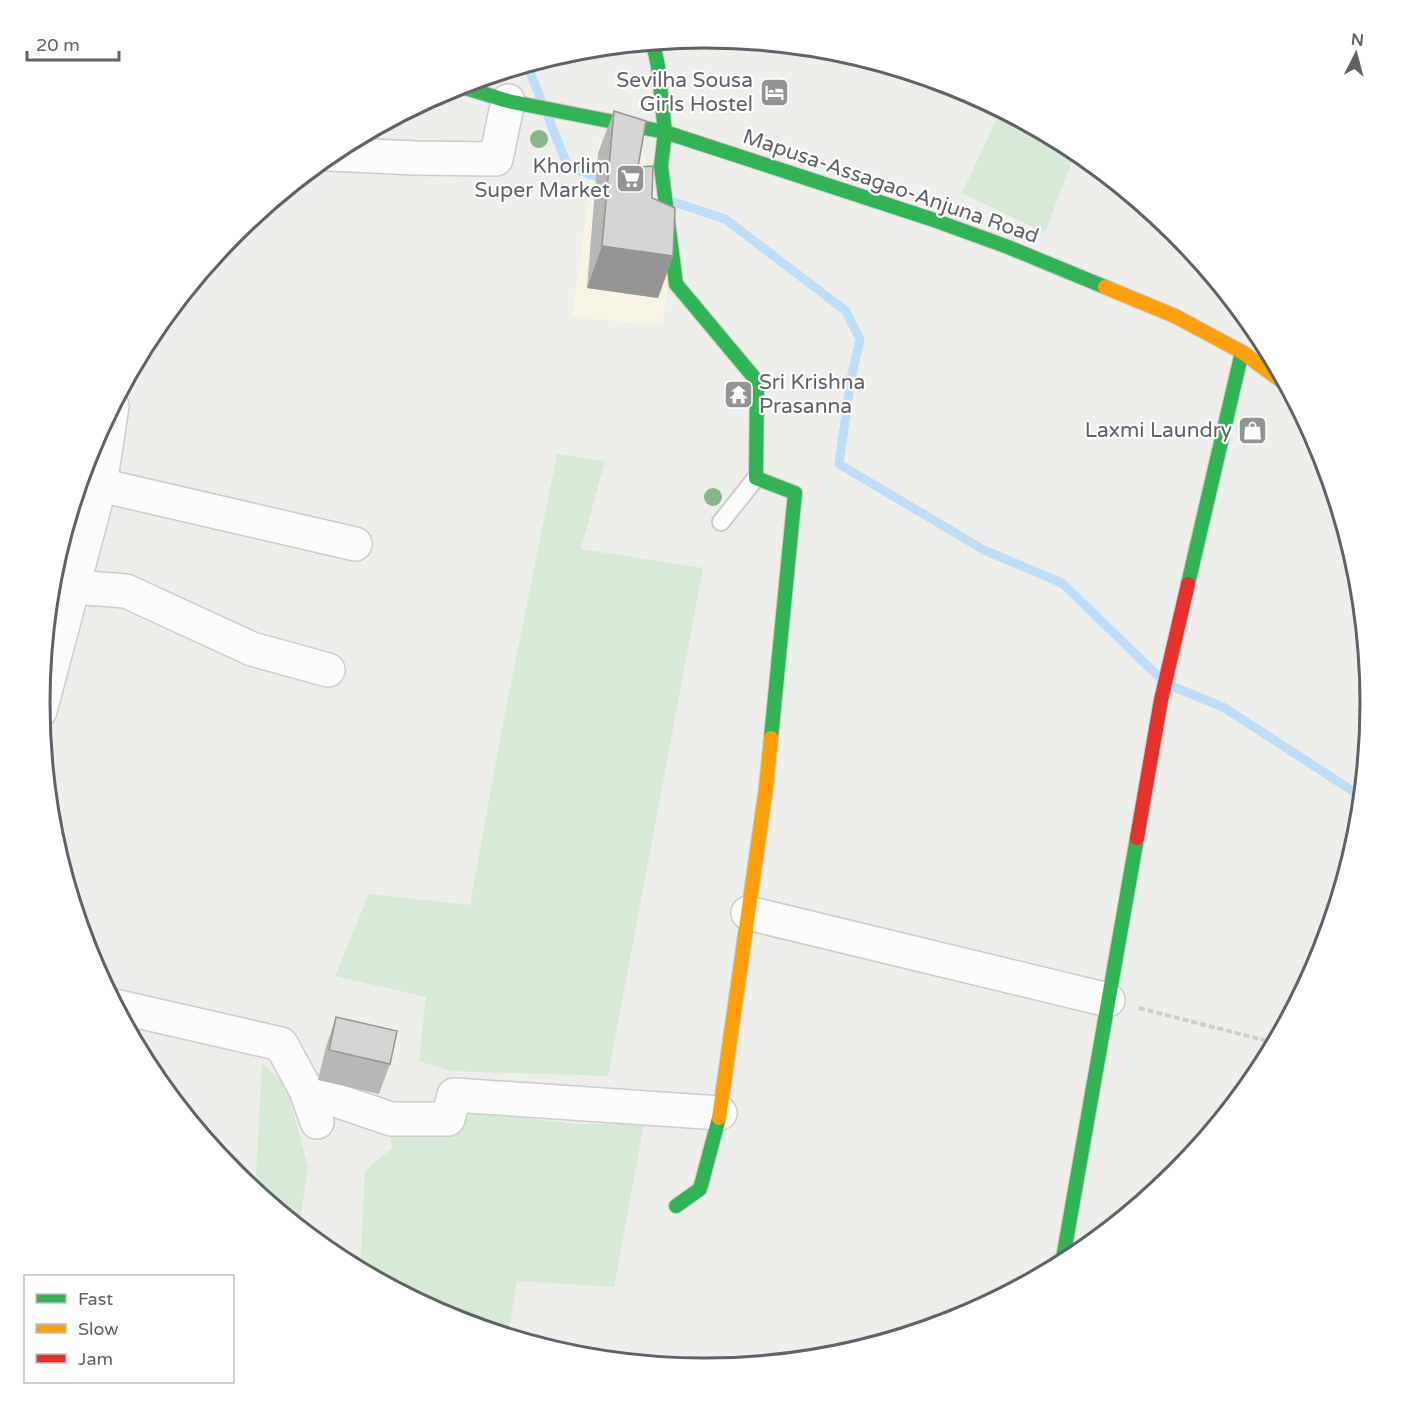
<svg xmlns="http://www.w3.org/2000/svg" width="1410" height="1407" font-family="'Varela Round',sans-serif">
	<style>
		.commercial { fill: #f7f4e4 }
		.green { fill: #d7ead6 }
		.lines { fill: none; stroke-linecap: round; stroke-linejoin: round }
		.stream { stroke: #beddf8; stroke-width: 9 }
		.lane-casing { stroke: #cbcccb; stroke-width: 20 }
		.street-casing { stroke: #cbcccb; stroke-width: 36 }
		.fast-casing { stroke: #cacaca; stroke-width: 16 }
		.slow-casing { stroke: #cacaca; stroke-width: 16 }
		.jam-casing { stroke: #cacaca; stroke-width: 16 }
		.path { stroke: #cacfcd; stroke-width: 4; stroke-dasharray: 6 3; stroke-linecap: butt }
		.lane { stroke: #fcfcfc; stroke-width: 16 }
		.street { stroke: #fcfcfc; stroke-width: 33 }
		.fast { stroke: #30b455; stroke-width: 14 }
		.slow { stroke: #ff9f0a; stroke-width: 14 }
		.jam { stroke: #e5322d; stroke-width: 14 }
		.tree { fill: #89b58b }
		.wall { fill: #b7b7b5 }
		.shaded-wall { fill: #959594 }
		.building { fill: #d5d5d3; stroke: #959594; stroke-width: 1.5 }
		.labels { text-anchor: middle; stroke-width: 4.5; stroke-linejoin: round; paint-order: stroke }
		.poi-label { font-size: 21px; fill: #5f6267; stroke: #fff; text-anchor: end }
		.street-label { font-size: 21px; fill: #5f6267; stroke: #fff }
		.rim { fill: none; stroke: #5f6267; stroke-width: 3 }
	</style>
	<rect width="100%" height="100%" fill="#eeeeea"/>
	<path class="commercial" d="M599,140l46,14 23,103 -1,34 -5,34 -90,-8 18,-128z"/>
	<g class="green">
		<path d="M1001,110l75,40 -31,83 -83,-40z"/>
		<path d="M557,454l48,7 -24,88 122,19 -95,508 -158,-5 -31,-10 7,-64 -91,-21 34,-82 101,11 33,-182z"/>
		<path d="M262,1064l24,20 22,83 -9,61 -44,-36z"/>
		<path d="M462,1110l112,14h70l-30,163 -97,-6 -9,55 -58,-17 -90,-48 5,-100 27,-23 -2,-19z"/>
	</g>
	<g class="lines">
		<g class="stream">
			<path d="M527,65l15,37"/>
			<path d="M548,117l20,50 39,13"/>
			<path d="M671,201l54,18 121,92 14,28 -9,40 -12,85 145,86 78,33 96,93"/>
			<path d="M1169,685l54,22 139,90"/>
		</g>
		<defs>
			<path id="lane" d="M721,522l35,-44"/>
			<g id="street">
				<path d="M330,154l84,4 82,1 12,-58"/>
				<path d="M100,485l255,59"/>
				<path d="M53,583l20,4 53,4 126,58 76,21"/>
				<path d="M40,711l60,-226 12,-79"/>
				<path d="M748,913l360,87"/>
				<path d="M115,1006l166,38 25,46 11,32"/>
				<path d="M306,1090l85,29h57l6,-24 266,18"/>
			</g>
			<g id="fast">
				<path d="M653,43l5,23 7,66 -4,34 15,118 81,97 -1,97 39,15 -24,245"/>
				<path d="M459,86l49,15 157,31 266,87 77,28 97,40"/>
				<path d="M1188,584l54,-232"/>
				<path d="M676,1206l24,-17 19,-71"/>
				<path d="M1062,1264l75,-426"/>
			</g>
			<g id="slow">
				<path d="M1105,287l70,29 67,36 45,33"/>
				<path d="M719,1118l47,-330 5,-50"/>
			</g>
			<path id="jam" d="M1137,838l24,-138 27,-116"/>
		</defs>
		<use href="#lane" class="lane-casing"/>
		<use href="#street" class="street-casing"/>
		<use href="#fast" class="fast-casing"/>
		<use href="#slow" class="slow-casing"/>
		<use href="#jam" class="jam-casing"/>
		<path class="path" d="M1139,1008l136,35"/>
		<use href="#lane" class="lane"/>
		<use href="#street" class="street"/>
		<use href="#fast" class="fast"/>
		<use href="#slow" class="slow"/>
		<use href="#jam" class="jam"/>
	</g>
	<g class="tree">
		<circle cx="539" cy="139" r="9"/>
		<circle cx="713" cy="497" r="9"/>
	</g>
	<g class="wall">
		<path d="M614,111l24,56 35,89 -15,42 -71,-10 11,-135z"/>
		<path d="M336,1017l54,47 -11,30 -61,-14 8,-33z"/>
	</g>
	<path class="shaded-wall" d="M602,246l71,10 -15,42 -71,-10z"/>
	<g class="building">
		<path d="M614,111l32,10 -8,46 15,-1 -1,32 23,10 -2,48 -71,-10z"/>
		<path d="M336,1017l61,14 -7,33 -61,-14z"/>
	</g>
	<defs>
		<symbol id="hotel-square" viewBox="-11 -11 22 22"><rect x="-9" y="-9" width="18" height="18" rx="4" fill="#919395" stroke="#fff"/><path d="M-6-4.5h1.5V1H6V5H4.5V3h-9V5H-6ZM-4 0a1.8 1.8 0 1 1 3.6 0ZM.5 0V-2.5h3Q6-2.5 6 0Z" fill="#fff"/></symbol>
		<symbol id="supermarket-square" viewBox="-11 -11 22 22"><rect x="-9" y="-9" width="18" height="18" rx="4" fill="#919395" stroke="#fff"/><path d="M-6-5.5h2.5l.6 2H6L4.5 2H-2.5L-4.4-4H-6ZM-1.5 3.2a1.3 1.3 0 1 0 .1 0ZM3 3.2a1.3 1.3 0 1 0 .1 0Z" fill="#fff"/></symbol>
		<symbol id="temple-square" viewBox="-11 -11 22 22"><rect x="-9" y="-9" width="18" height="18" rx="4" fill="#919395" stroke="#fff"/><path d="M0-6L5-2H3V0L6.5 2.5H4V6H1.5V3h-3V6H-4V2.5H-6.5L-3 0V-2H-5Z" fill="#fff"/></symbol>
		<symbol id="shop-square" viewBox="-11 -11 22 22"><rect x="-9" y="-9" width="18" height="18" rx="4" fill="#919395" stroke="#fff"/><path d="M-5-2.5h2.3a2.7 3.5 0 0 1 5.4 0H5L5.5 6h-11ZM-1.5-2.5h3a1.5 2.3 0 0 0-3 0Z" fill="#fff"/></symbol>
	</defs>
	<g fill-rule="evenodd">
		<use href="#hotel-square" x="758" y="76" width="33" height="33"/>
		<use href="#supermarket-square" x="614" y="162" width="33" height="33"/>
		<use href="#temple-square" x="722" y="378" width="33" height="33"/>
		<use href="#shop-square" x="1236" y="414" width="33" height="33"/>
	</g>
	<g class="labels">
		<g class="poi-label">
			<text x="753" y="87">Sevilha Sousa<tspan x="753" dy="24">Girls Hostel</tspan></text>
			<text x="610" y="173">Khorlim<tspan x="610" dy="24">Super Market</tspan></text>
			<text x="759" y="389" text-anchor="start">Sri Krishna<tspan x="759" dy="24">Prasanna</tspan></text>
			<text x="1232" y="437">Laxmi Laundry</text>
		</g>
		<g class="street-label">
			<text transform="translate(891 186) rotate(19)" y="7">Mapusa-Assagao-Anjuna Road</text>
		</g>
	</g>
	<path d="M0 0H1410V1407H0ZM50 703a655 655 0 1 1 1310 0a655 655 0 1 1-1310 0Z" fill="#fff" fill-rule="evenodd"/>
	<path class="rim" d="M50 703a655 655 0 1 1 1310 0a655 655 0 1 1-1310 0Z"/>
	<rect x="24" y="1275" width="210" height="108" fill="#ffffff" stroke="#bfc0c2" stroke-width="1.5"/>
	<rect x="36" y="1294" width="30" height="9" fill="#30b455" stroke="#bfc0c2" stroke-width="1.5"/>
	<text x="78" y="1305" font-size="18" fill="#5f6267">Fast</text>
	<rect x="36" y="1324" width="30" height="9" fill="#ff9f0a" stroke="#bfc0c2" stroke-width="1.5"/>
	<text x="78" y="1335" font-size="18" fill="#5f6267">Slow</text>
	<rect x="36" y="1354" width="30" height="9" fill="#e5322d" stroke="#bfc0c2" stroke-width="1.5"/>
	<text x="78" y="1365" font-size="18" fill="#5f6267">Jam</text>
	<g transform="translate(1356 54) rotate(6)" stroke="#ffffff" stroke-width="4.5" paint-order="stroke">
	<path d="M0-4.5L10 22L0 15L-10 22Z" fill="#5f6267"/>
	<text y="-9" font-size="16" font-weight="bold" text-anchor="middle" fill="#5f6267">N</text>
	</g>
	<path d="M27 51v9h92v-9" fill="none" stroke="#5f6267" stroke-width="3"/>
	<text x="36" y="51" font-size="18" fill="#5f6267" stroke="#ffffff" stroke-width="4.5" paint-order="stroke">20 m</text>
</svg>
